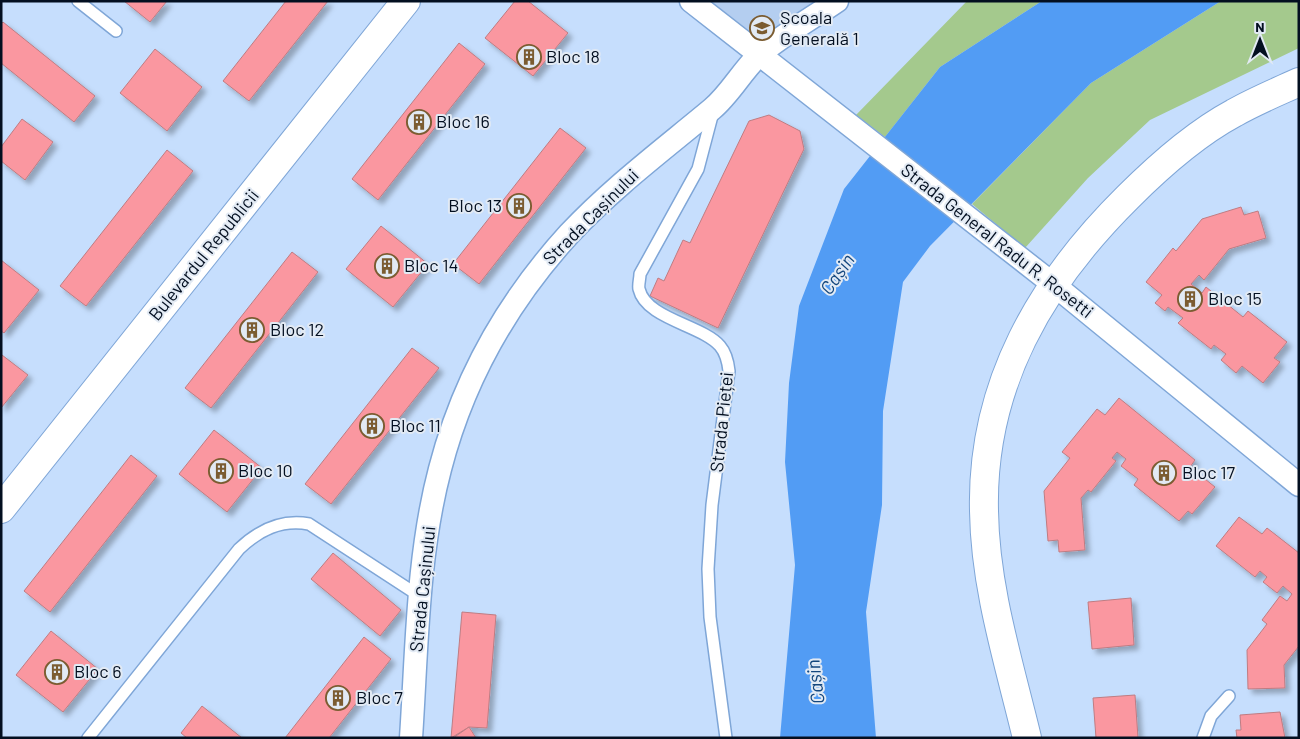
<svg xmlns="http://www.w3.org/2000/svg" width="1300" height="739" font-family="Barlow,sans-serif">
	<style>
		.built { fill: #b4cef0 }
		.green { fill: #a4c98d }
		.water { fill: #529cf4 }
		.building { fill: #fa97a0; stroke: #bf7c82; filter: url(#shadow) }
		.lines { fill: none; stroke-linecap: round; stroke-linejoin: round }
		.service-casing { stroke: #7fa6d7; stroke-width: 14 }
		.minor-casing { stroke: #7fa6d7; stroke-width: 25 }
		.tertiary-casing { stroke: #7fa6d7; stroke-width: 30 }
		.secondary-casing { stroke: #7fa6d7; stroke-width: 30 }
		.service { stroke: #fff; stroke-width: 11 }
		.minor { stroke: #fff; stroke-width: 22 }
		.tertiary { stroke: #fff; stroke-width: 28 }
		.secondary { stroke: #fff; stroke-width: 28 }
		.labels { text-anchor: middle; stroke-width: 4; stroke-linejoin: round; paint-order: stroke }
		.poi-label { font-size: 18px; fill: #030f20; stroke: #e2eaf4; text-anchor: start }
		.street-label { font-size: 18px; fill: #030f20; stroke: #e2eaf4 }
		.water-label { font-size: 19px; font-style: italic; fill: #13467d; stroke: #e2eaf4 }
	</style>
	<defs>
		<filter id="shadow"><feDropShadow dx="4.5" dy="4.5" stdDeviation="2.5" flood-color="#0004"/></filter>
	</defs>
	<rect width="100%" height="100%" fill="#c6defd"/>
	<path class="built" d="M692,1h146l-78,54z"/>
	<g class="green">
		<path d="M967,1h75l-102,66 -55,70 -29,-22z"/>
		<path d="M1221,1h78v47l-149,72 -62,58 -63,70 -53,-44 119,-121z"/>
	</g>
	<path class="water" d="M1042,1h179l-130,82 -161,163 -27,36 -20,129 -1,94 -16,107 10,126h-96l15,-173 -10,-103 4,-79 10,-77 45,-117 96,-122z"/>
	<g class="building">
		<path d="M124,1h43l-17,21z"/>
		<path d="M286,1h42l-79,100 -26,-20z"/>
		<path d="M515,1h13l40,32 -35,43 -48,-38z"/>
		<path d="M3,22l92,74 -21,26 -73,-59v-39z"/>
		<path d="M459,43l26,21 -107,136 -26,-21z"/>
		<path d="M155,49l47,38 -35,44 -47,-38z"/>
		<path d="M769,115l31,16 4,18 -86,179 -68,-32 8,-18 6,3 19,-41 7,3 59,-122z"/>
		<path d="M22,119l31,23 -28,38 -24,-19v-14z"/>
		<path d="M560,128l26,20 -107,136 -26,-20z"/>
		<path d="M167,150l26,21 -107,135 -26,-20z"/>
		<path d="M1241,207l3,8 14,-4 8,27 -37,11 -25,31 -5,-5 -8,9 11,9 4,-6 37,30 5,-6 39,31 -13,16 6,4 -17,21 -21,-17 -6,7 -15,-13 5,-6 -12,-9 -3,4 -33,-26 5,-5 -15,-11 -3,4 -10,-8 7,-8 -16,-13 27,-34 3,3 26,-32z"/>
		<path d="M381,226l47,38 -35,43 -47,-38z"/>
		<path d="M292,252l26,20 -107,136 -26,-20z"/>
		<path d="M1,260l38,30 -35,43 -3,-2z"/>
		<path d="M412,348l27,20 -108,136 -26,-20z"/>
		<path d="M2,355l26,20 -27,33v-53z"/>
		<path d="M1119,398l76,62 -5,7 25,20 -23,27 -4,-3 -9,10 -45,-36 4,-6 -17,-13 5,-7 -9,-7 -5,6 4,3 -25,31 -3,-2 -7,8 4,52 -26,2 -1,-12 -10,1 -4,-50 26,-33 -8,-6 35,-43 8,6z"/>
		<path d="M214,430l48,38 -35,44 -48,-38z"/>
		<path d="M131,455l26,21 -107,136 -26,-21z"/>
		<path d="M1239,517l23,17 5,-6 32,25v93l-15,19 1,23 -37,1 -1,-39 20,-26 -5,-4 18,-24 7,5 5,-7 -9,-8 -6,7 -14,-11 4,-5 -7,-6 -5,6 -39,-31z"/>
		<path d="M333,553l68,57 -21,26 -69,-57z"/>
		<path d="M1131,598l3,47 -42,4 -4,-47z"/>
		<path d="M462,612l34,3 -9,113 -18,-1 -18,11z"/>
		<path d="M51,631l47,38 -35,43 -47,-37z"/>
		<path d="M364,637l27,22 -62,79h-44z"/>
		<path d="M1135,695l3,43h-42l-3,-40z"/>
		<path d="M202,706l40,32h-55l-6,-5z"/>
		<path d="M1280,712l5,26h-48l-1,-8h5l-1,-15z"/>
		<path d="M469,727l7,11h-23z"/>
	</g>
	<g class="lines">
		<defs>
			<g id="service">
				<path d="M78,1l38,30"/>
				<path d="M713,112l-15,57 -58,105c0,5 -2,11 -1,15 7,30 63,36 81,57 6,7 8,16 9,25l-17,134 -4,64 2,48 16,121"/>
				<path d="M88,738l151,-189c20,-19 42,-30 70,-25l112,73"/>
				<path d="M1203,738l8,-22 18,-20"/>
			</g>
			<g id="minor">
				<path d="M691,1l362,283 246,201"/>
				<path d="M411,738c6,-89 6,-182 29,-269 23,-89 68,-168 129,-235 43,-46 95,-85 143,-125 18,-15 30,-38 47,-54 20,-18 55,-38 78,-54"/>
			</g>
			<path id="tertiary" d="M1,509l405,-508"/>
			<path id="secondary" d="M1027,738c-18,-75 -42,-150 -43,-227 -3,-126 57,-228 144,-314 31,-31 67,-63 106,-84 21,-12 43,-21 65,-31"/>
		</defs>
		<use href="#service" class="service-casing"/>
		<use href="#minor" class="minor-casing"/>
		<use href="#tertiary" class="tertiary-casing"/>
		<use href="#secondary" class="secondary-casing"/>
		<use href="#service" class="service"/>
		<use href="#minor" class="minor"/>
		<use href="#tertiary" class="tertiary"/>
		<use href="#secondary" class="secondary"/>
	</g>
	<defs>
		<symbol id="school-ring" viewBox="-11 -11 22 22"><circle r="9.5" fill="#e2eaf4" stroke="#7b5c31" stroke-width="1.5"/><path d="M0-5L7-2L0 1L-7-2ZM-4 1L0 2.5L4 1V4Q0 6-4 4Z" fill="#7b5c31"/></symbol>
		<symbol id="building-ring" viewBox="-11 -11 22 22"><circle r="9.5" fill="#e2eaf4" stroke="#7b5c31" stroke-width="1.5"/><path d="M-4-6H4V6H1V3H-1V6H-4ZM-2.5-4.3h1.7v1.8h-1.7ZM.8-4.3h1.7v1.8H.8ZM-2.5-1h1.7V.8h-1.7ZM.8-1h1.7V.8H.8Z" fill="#7b5c31"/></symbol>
	</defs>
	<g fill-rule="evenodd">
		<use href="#school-ring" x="748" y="14" width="28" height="28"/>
		<use href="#building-ring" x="515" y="43" width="28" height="28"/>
		<use href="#building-ring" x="405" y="108" width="28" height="28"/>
		<use href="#building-ring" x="505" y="192" width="28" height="28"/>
		<use href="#building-ring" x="373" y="252" width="28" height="28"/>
		<use href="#building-ring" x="1176" y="285" width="28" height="28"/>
		<use href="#building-ring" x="238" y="316" width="28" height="28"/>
		<use href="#building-ring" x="358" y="412" width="28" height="28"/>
		<use href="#building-ring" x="207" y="457" width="28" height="28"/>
		<use href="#building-ring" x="1150" y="459" width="28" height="28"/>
		<use href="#building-ring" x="43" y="658" width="28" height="28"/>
		<use href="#building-ring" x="324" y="684" width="28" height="28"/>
	</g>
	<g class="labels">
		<g class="poi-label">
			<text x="780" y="24">Școala<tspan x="780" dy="21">Generală 1</tspan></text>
			<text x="546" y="63">Bloc 18</text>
			<text x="436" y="128">Bloc 16</text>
			<text x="502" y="212" text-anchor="end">Bloc 13</text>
			<text x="404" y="272">Bloc 14</text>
			<text x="1208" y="305">Bloc 15</text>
			<text x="270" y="336">Bloc 12</text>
			<text x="390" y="432">Bloc 11</text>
			<text x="238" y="477">Bloc 10</text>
			<text x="1182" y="479">Bloc 17</text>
			<text x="74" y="678">Bloc 6</text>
			<text x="356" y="704">Bloc 7</text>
		</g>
		<g class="street-label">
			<text transform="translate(591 217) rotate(-45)" y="6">Strada Cașinului</text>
			<text transform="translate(997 241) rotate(38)" y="6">Strada General Radu R. Rosetti</text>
			<text transform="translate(204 255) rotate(-51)" y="6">Bulevardul Republicii</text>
			<text transform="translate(722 422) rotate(-84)" y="6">Strada Pieței</text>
			<text transform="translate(423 589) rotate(-84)" y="6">Strada Cașinului</text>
		</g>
		<g class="water-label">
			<text transform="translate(837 274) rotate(-55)" y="7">Cașin</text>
			<text transform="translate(815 682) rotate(-97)" y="7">Cașin</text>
		</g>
	</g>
	<rect width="1300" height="739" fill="none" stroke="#030f20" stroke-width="5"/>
	<g transform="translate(1260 40)" stroke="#e2eaf4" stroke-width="4" paint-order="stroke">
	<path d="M0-4L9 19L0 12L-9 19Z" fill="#030f20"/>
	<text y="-8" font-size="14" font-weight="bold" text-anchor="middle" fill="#030f20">N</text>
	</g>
</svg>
